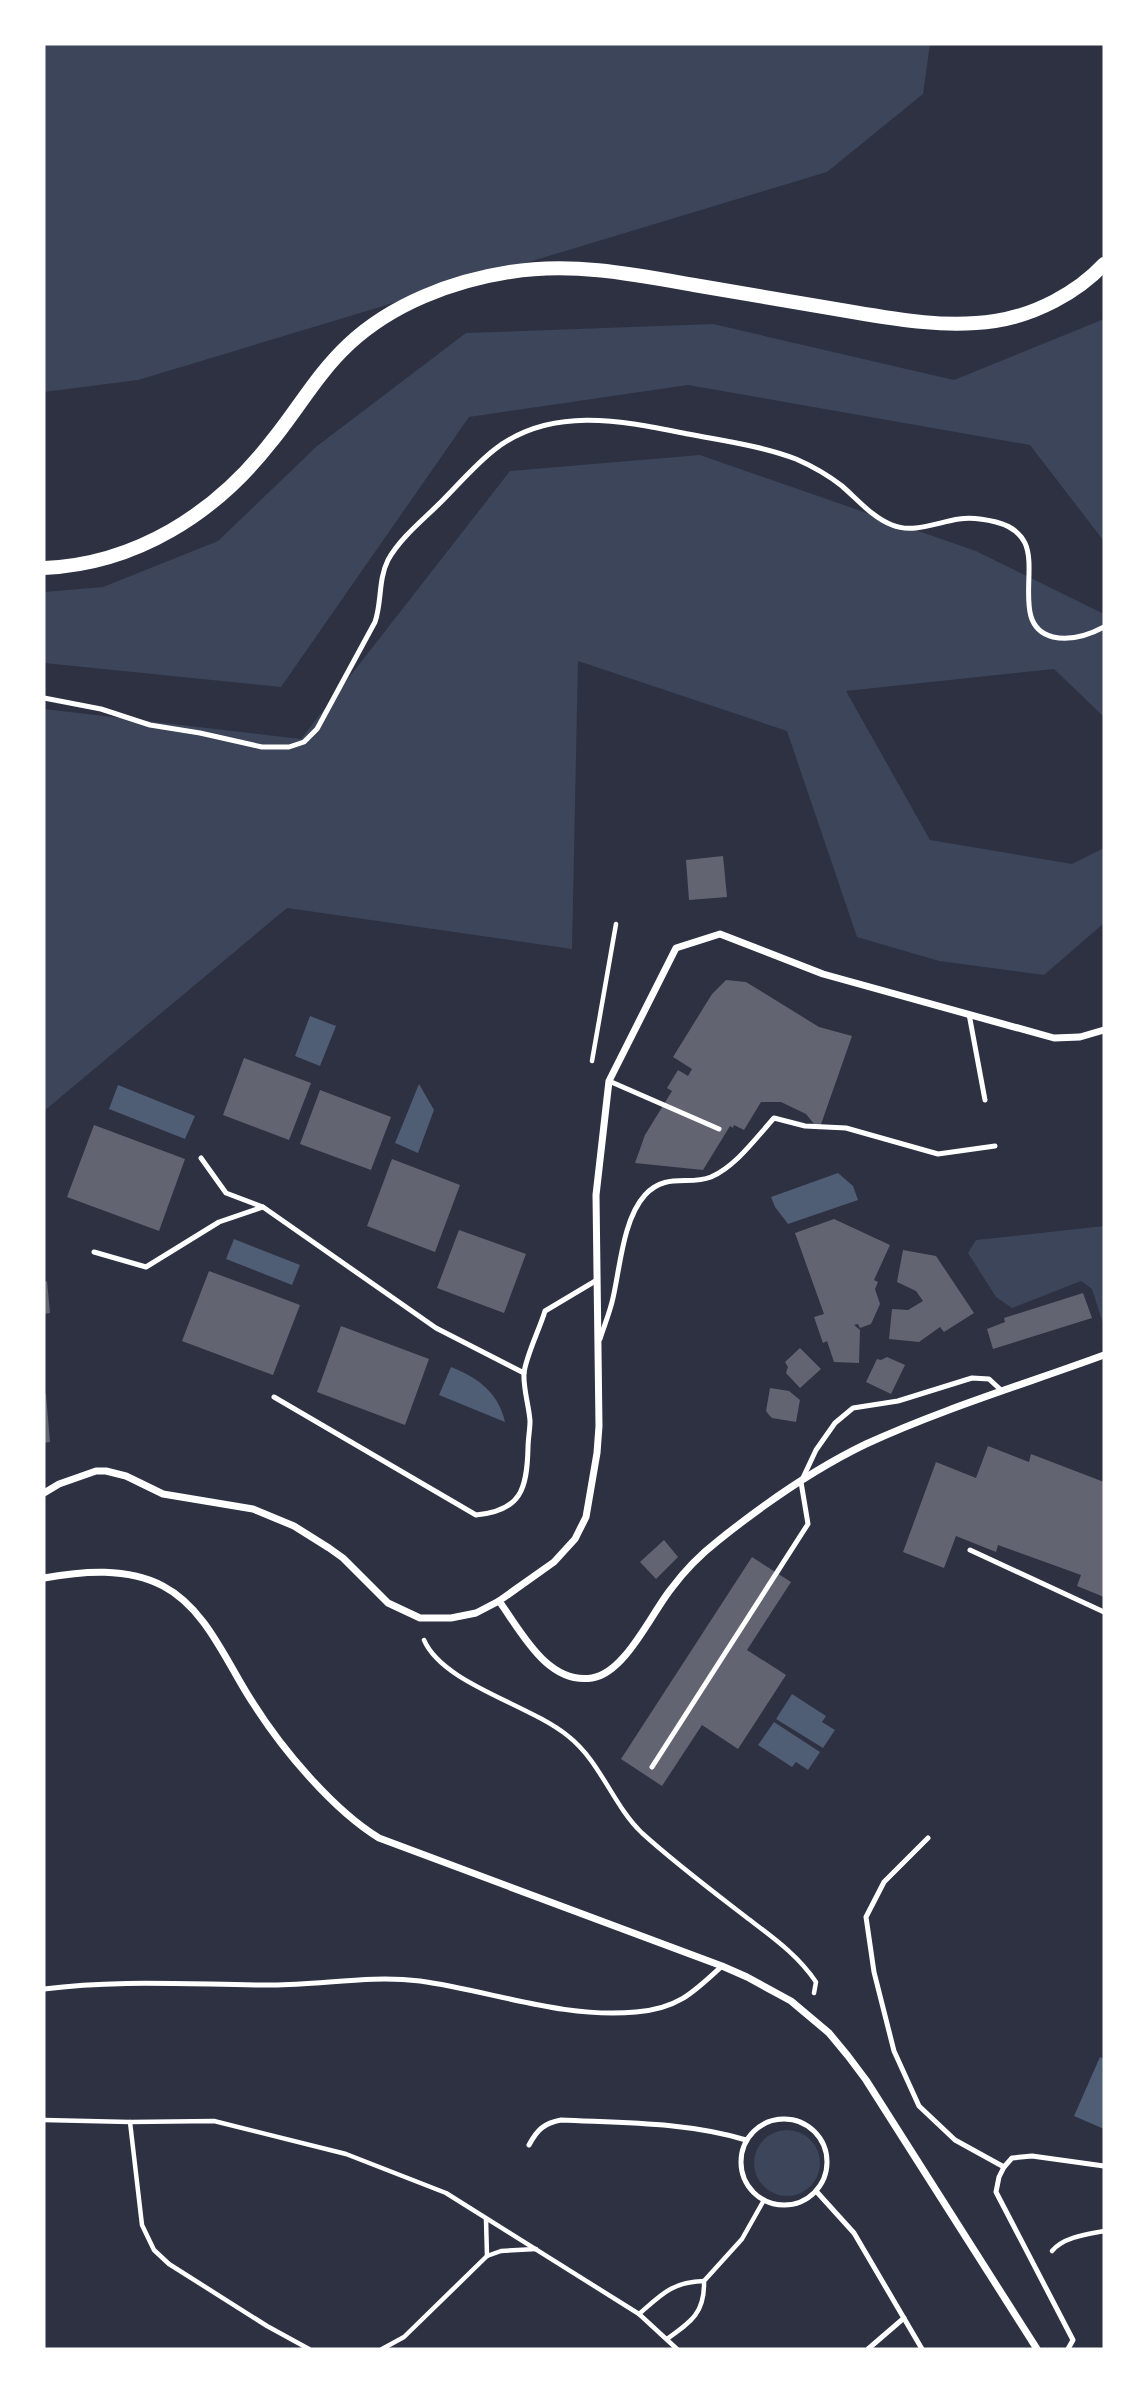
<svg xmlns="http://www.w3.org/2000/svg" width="1148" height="2393" font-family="Figtree,sans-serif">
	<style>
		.green { fill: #3c4559 }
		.water { fill: #4f5d75 }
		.building { fill: #626471 }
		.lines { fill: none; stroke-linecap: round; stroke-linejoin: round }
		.path { stroke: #fff; stroke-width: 4.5 }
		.service { stroke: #fff; stroke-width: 5 }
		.minor { stroke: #fff; stroke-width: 7 }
		.secondary { stroke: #fff; stroke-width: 14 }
	</style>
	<rect width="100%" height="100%" fill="#2d3142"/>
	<g class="green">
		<path d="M44,44h886l-7,50 -96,78 -689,208 -94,12z"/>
		<path d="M1104,319l-1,221 -73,-95 -342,-60 -219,32 -188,270 -237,-24v-71l59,-5 115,-46 99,-95 149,-113 247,-9 241,56z"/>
		<path d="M700,455l276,96 128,63v103l-50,-48 -208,22 84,149 142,24 32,-16v75l-60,52 -105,-14 -82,-24 -70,-206 -209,-70 -6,288 -285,-41 -243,203v-402l257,30 209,-268z"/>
		<path d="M1104,1226v101l-12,-38 -11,-8 -69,27 -16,-11 -28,-44 8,-13z"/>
		<circle cx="787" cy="2163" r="33"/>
	</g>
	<g class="water">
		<path d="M310,1016l26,10 -16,40 -25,-10z"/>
		<path d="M419,1084l15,26 -16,43 -23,-10z"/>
		<path d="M118,1085l77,31 -10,23 -76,-30z"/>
		<path d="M838,1173l15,13 5,14 -70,24 -13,-17 -4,-10z"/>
		<path d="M234,1239l66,26 -8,20 -66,-26z"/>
		<path d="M451,1367c27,11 47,25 54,55l-66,-27z"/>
		<path d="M792,1694l34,22 -4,6 13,8 -12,18 -47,-29z"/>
		<path d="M774,1722l46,30 -12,18 -12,-8 -4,5 -34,-22z"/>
		<path d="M1100,2057l4,2v70l-30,-13z"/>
	</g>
	<g class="building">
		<path d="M723,856l4,41 -38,3 -3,-40z"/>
		<path d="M726,980l20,2 73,45 33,9 -33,94 -13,-16 -25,-12h-20l-17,28 -10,-5 -1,3 -3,-2 -27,44 -68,-7 10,-28 27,-44 -5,-3 11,-18 10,6 4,-7 -19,-12 39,-63z"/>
		<path d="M244,1058l67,25 -22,57 -66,-25z"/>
		<path d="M320,1090l71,27 -20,53 -71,-26z"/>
		<path d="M94,1125l91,34 -26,72 -92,-34z"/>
		<path d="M392,1159l68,26 -25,67 -68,-26z"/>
		<path d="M834,1219l56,26 -16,35 4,2 -3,7 5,15 -9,20 -11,4 -2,-4 -4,1 6,5 -1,33 -25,-1 -7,-21 -4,2 -9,-26 10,-3 -29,-81z"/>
		<path d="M459,1230l67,24 -22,59 -67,-25z"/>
		<path d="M903,1250l33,6 38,57 -30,19 -4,-5 -21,15 -30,-3 3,-30 16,1 15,-9 -7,-10 -19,-9z"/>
		<path d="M209,1271l91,34 -27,70 -91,-34z"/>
		<path d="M47,1281l3,32 -6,1v-32z"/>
		<path d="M1083,1293l9,25 -99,31 -6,-20 18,-7 -1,-4z"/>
		<path d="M341,1326l88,33 -24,66 -88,-33z"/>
		<path d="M800,1348l21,21 -21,19 -14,-15 2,-6 -3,-5z"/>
		<path d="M887,1357l18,8 -14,29 -25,-12 11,-23 4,1z"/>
		<path d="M770,1388l19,3 11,9 -4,22 -24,-4 -3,-3 -3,-4z"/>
		<path d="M44,1394h2l4,48 -6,1z"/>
		<path d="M988,1446l41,16 2,-8 73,28v115l-27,-11 4,-11 -83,-30 -2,7 -40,-16 -12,32 -41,-16 33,-90 40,16z"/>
		<path d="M664,1540l14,17 -22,22 -16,-17z"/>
		<path d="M752,1557l39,25 -44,68 39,25 -48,74 -36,-24 -40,61 -41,-27z"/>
	</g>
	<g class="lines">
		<g class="path">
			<path d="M592,1061l24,-137"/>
			<path d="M424,1640c19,44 105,64 144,96 33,26 44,68 74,97 33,30 69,57 104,84 26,20 51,37 70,65l-2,11"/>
			<path d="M44,2120l86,2 84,-1 132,33 100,39 193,121 38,35"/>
			<path d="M130,2122l12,103 12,25 15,14 98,62 42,23"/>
			<path d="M486,2219l1,37"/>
			<path d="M1052,2251c11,-14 36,-17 52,-20"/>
			<path d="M639,2314c23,-20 33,-32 65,-33"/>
			<path d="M667,2339c24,-17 38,-26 37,-58l38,-42 22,-39"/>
			<path d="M382,2349l22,-12 83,-81 14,-5 35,-2"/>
		</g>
		<g class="service">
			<path d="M44,698l57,11 49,16 50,8 62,14h27l15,-5 13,-13 58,-107c7,-20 3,-42 13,-62 12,-22 36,-41 53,-58 18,-18 34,-37 53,-52 57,-45 130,-29 194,-16 36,7 74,12 108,25 16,7 32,16 46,27 15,13 31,32 50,39 21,9 46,-3 67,-6 12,-2 25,0 37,3 12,3 23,9 29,21 13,28 -13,84 28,94 18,4 36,-2 51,-10"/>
			<path d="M969,1014l16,86"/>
			<path d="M609,1081l110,48"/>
			<path d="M201,1158l25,35 37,14 173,121 88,45"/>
			<path d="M94,1252l52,15 73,-45 44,-15"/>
			<path d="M600,1339c4,-13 10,-27 13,-41 7,-30 10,-79 32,-103 21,-23 44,-9 66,-18 25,-11 45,-39 63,-59l31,8 41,2 92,26 57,-8"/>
			<path d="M274,1397l202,118c45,-4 51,-26 52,-67 0,-9 2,-18 2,-27 -1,-15 -7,-33 -6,-48 2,-17 16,-45 21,-62l52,-31"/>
			<path d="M970,1550l134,62"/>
			<path d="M652,1767l156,-243 -7,-42 15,-32 19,-27 18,-15 45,-7 74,-23 17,1 13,12"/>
			<path d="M928,1838l-44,44 -18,35 8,55 20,79 25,55 36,34 49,27 8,-9 20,-2 72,10"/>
			<path d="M44,1989c76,-10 152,-4 228,-4 51,0 96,-10 148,-4 72,10 143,38 216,31 41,-3 57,-19 86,-46"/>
			<circle cx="784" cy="2162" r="43"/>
			<path d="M529,2145c8,-15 15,-22 32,-25 62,3 125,2 185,20"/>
			<path d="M1004,2167l-5,10 -3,15 77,148 -5,9"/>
			<path d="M816,2191l38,42 68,116"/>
			<path d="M868,2349l36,-31"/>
		</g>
		<g class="minor">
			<path d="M44,1493l15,-9 37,-13h10l20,5 37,18 90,15 41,17 35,22 14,10 45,45 32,15h31l25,-5 23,-12 55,-39 21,-23 11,-22 11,-64 2,-27 -3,-231 13,-114 67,-133 44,-14 103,40 231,64 26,-1 24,-7"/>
			<path d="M44,1578c39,-7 83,-11 119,8 44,23 64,78 90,117 29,46 80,107 126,135l343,128 25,11 44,24 38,32 19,23 18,24 171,269"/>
			<path d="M499,1601c22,30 48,84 93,77 33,-5 59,-64 79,-89 14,-19 30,-35 48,-49 45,-36 95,-71 147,-96 76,-35 159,-60 238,-89"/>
		</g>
		<path class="secondary" d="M44,568c92,-4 171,-54 227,-126 28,-34 45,-67 78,-98 43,-40 103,-63 161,-72 62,-10 123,2 184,13 53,9 106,18 159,27 47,8 94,16 142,9 40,-6 82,-28 109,-57"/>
	</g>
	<rect width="1148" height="2393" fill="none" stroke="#ffffff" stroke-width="91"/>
</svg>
